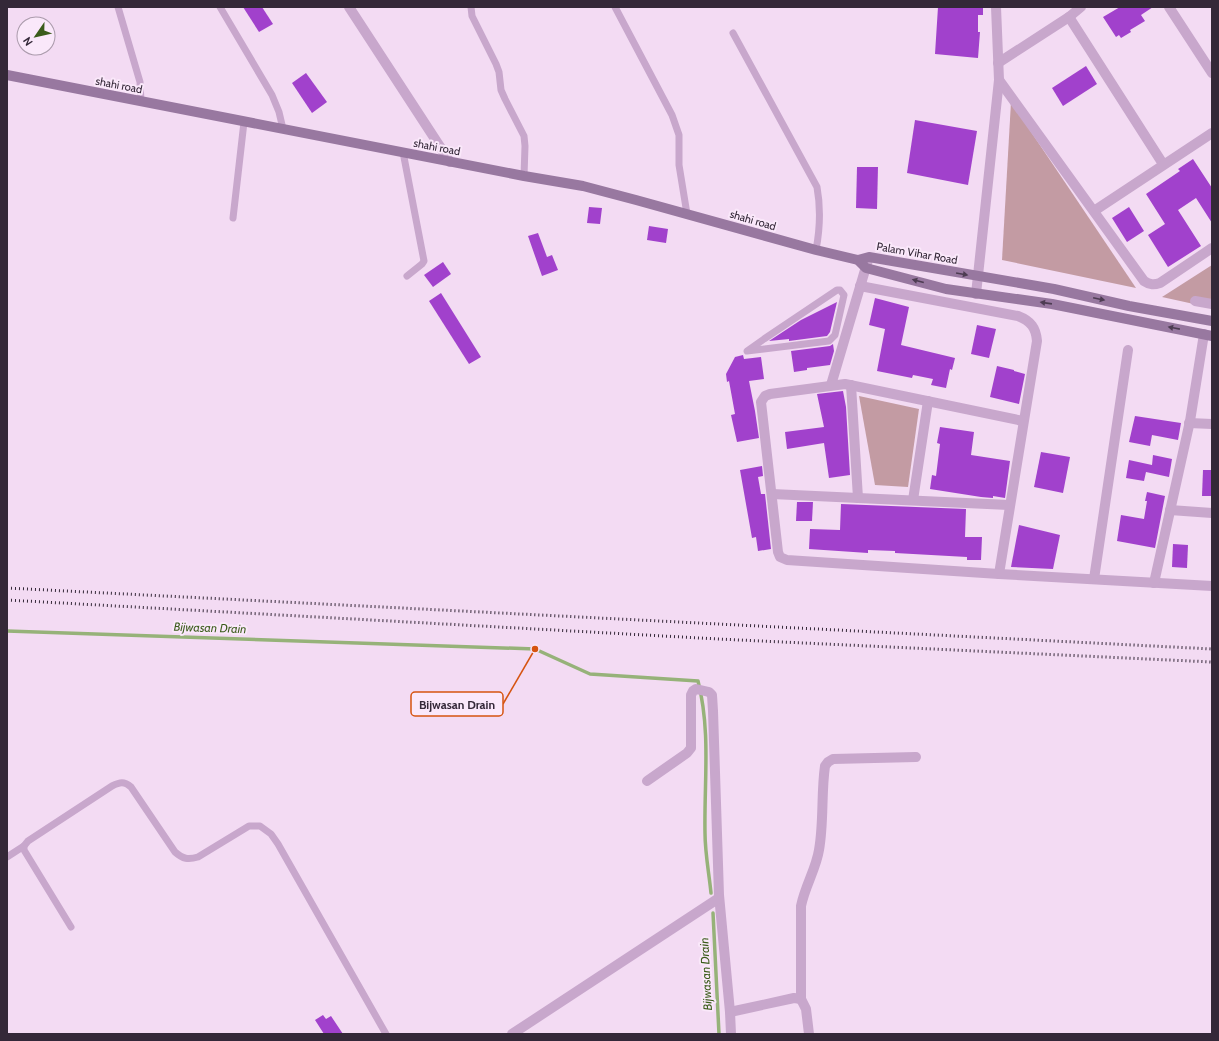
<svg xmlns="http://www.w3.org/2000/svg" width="1219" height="1041" font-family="Cabin,sans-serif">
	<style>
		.green { fill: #c39ba3 }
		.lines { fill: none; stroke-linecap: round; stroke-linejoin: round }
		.stream { stroke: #96b279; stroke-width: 3.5 }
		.building { fill: #a141cc }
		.lane { stroke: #c8a7cc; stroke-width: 7 }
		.street { stroke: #c8a7cc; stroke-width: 10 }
		.secondary { stroke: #9878a0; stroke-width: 10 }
		.rail { stroke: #342838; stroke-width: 3; stroke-dasharray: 1 3; stroke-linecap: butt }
		.oneway { fill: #4d3c52 }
		.labels { text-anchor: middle; stroke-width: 4; stroke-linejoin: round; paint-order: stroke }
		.street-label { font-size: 11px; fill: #342838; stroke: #fae8fa }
		.water-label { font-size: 12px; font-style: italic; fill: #3b5c1b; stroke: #fae8fa }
		.leader { fill: none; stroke: #d65410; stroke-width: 1.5 }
		.callout-dot { fill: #d65410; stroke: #fae8fa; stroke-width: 1.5 }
		.callout { fill: #fae8fa; stroke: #d65410; stroke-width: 1.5 }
		.callout-label { font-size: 12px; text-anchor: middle; font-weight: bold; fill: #342838 }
	</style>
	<rect width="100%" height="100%" fill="#f3dbf3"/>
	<g class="green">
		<path d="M1011,102l125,186 -134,-28z"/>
		<path d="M1212,265v43l-50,-11z"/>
		<path d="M859,396l60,13 -11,78 -33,-2z"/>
	</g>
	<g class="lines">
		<g class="stream">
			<path d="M7,631l528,18 55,25 108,7c13,51 6,100 7,152 0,20 4,40 6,60"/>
			<path d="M713,913l6,121"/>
		</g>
	</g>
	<g class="building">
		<path d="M243,7h19l11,17 -14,8z"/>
		<path d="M938,7h45v8h-5v17h2l-2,26 -43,-4z"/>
		<path d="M1120,7h33l-12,8 4,6 -15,9 1,2 -10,6 -2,-3 -3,2 -13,-20z"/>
		<path d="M1086,66l11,18 -34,22 -11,-18z"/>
		<path d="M306,73l21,29 -15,11 -20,-30z"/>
		<path d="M915,120l62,11 -9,54 -61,-12z"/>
		<path d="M1193,159l19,29v35l-16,-25 -18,12 23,36 -33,21 -20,-32 17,-11 -19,-30 34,-23 -2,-2z"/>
		<path d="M857,167h21l-1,42 -21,-1z"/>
		<path d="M589,207l13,1 -2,16 -13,-1z"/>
		<path d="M1129,207l15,24 -17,11 -15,-24z"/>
		<path d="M649,226l19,3 -2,14 -19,-3z"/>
		<path d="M538,233l9,24 5,-2 6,15 -16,6 -14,-40z"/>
		<path d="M443,262l8,12 -18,13 -9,-12z"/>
		<path d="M441,293l40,64 -12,7 -40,-63z"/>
		<path d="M875,298l34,9 -8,38 54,13 -3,12 -2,-1 -4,19 -15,-3 2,-6 -20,-4 -1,3 -35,-7 8,-42 -16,-4z"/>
		<path d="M837,302l-7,30 -3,4 -38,5v-2l-20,2 32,-21z"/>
		<path d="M977,325l19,4 -7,29 -18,-4z"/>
		<path d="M833,344l1,7 -4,14 -23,3v2l-13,2 -3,-21 39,-5z"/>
		<path d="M743,355l1,4 17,-2 3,22 -15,2 6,30 4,27 -22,4 -6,-27 4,-1 -6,-33 -2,1 -1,-8 9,-17z"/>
		<path d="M997,366l17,4v1l11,3 -6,30 -29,-7z"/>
		<path d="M843,391l3,16 4,68 -21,3 -5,-35 -37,6 -2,-17 39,-5 -7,-33z"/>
		<path d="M1135,416l46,7 -3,17 -26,-5 -2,11 -21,-4z"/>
		<path d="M940,427l34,5 -3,23 39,6 -5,37 -12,-2v2l-12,-1 -51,-8 2,-14 4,1 4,-32 -3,-1z"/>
		<path d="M1041,452l29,5 -7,36 -29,-6z"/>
		<path d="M1153,455l19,4 -3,18 -23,-5 -2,9 -18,-3 3,-18 23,5z"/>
		<path d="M762,466l1,10 -5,1 3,17h4l6,55 -13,2 -2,-14 -4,1 -12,-68z"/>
		<path d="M1203,470h9v26h-10z"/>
		<path d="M1147,492l18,4 -10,52 -38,-7 4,-26 23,4 3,-18h-2z"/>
		<path d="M797,502h16l-1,19h-16z"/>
		<path d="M841,504l125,5 -1,28h17l-1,23h-14v-3l-72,-4v-2l-27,-1v3l-59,-4 1,-20 30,1z"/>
		<path d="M1019,525l41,10 -7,34 -42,-2z"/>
		<path d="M1173,544l15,1 -1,23 -15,-1z"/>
		<path d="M323,1015l3,4 5,-3 12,18h-19l-9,-14z"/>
	</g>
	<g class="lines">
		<g class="lane">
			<path d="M118,7l22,75 1,20"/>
			<path d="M220,7l52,88 7,17 4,17"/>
			<path d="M471,7l1,9 24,48 3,8 2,18 4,9 19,37 1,10 -1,30"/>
			<path d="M615,7l57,108 7,20v30l8,49"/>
			<path d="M733,33l84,154c4,22 3,42 -1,63"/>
			<path d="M403,152l21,109 -2,3 -15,12"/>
			<path d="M233,218l11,-96"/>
			<path d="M837,290h3l4,5 -9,40 -6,6 -82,10 17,-12z"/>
			<path d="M7,857l17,-11"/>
			<path d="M71,927l-47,-77v-4l4,-5 84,-55c8,-4 12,-5 19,1l44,65c8,7 13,8 23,5l51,-31h11l11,8 7,10 108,190"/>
		</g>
		<g class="street">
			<path d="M349,7l101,155"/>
			<path d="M1169,7l43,66"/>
			<path d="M1069,17l94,147"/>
			<path d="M998,63l71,-46 12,-10"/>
			<path d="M999,80l145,201c6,4 10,4 16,2l52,-35"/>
			<path d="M1094,211l118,-78"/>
			<path d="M860,286l158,30c13,5 18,12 19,25l-38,233"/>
			<path d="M976,294l23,-214 -3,-73"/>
			<path d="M1195,301l17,3"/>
			<path d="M831,385l37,-125"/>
			<path d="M851,385l7,113"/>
			<path d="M1023,421l-178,-37 -75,10 -5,2 -4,6 17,150 2,5 7,3 212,14 213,12"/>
			<path d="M1189,423l23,1"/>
			<path d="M772,494l237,11"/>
			<path d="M913,500l15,-99"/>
			<path d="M1170,510l42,3"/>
			<path d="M1094,579l34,-229"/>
			<path d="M1154,583l36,-162 14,-87"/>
			<path d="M647,781l40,-28 4,-5v-53l2,-4 3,-2 13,3 3,3 1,16 6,184 11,117 1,22"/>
			<path d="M730,1012l64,-14 7,1"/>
			<path d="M512,1034l207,-136"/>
			<path d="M809,1034l-3,-25 -5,-10v-93c4,-20 15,-37 18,-56 5,-28 2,-56 6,-84l3,-4 5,-3 83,-2"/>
		</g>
		<g class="secondary">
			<path d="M7,75l517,101 59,10 53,14 180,50 42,10 8,8 80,21 106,15 160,32"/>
			<path d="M858,260l11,-3 185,32 75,17 83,15"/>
		</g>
		<g class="rail">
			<path d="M7,588l1205,61"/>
			<path d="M7,600l711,39 494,23"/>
		</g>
	</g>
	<defs><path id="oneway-solid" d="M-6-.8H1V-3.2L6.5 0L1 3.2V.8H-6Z"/></defs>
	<g class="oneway">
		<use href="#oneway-solid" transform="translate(962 274) rotate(10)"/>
		<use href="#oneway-solid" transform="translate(918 281) rotate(-165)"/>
		<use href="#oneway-solid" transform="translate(1099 299) rotate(12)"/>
		<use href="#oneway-solid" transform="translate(1046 303) rotate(-172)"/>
		<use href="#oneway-solid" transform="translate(1174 328) rotate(-169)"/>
	</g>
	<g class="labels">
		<g class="street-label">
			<text transform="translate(119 85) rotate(11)" y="4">shahi road</text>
			<text transform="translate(437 147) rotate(11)" y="4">shahi road</text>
			<text transform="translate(753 220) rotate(16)" y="4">shahi road</text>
			<text transform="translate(917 253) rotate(10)" y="4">Palam Vihar Road</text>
		</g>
		<g class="water-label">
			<text transform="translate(210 628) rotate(2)" y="4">Bijwasan Drain</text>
			<text transform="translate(706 974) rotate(-93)" y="4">Bijwasan Drain</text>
		</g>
	</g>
	<path class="leader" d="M535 649L503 704"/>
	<circle class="callout-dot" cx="535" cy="649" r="4"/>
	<rect class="callout" x="411" y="692" width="92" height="24" rx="4"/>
	<g class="callout-label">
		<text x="457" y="709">Bijwasan Drain</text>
	</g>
	<rect width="1219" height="1041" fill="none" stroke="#342838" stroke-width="16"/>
	<g transform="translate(36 36) rotate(236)"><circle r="19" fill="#fae8fa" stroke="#ab9bac"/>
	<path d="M0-3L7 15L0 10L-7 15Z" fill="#3b5c1b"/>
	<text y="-6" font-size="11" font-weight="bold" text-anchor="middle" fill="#342838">N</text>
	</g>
</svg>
